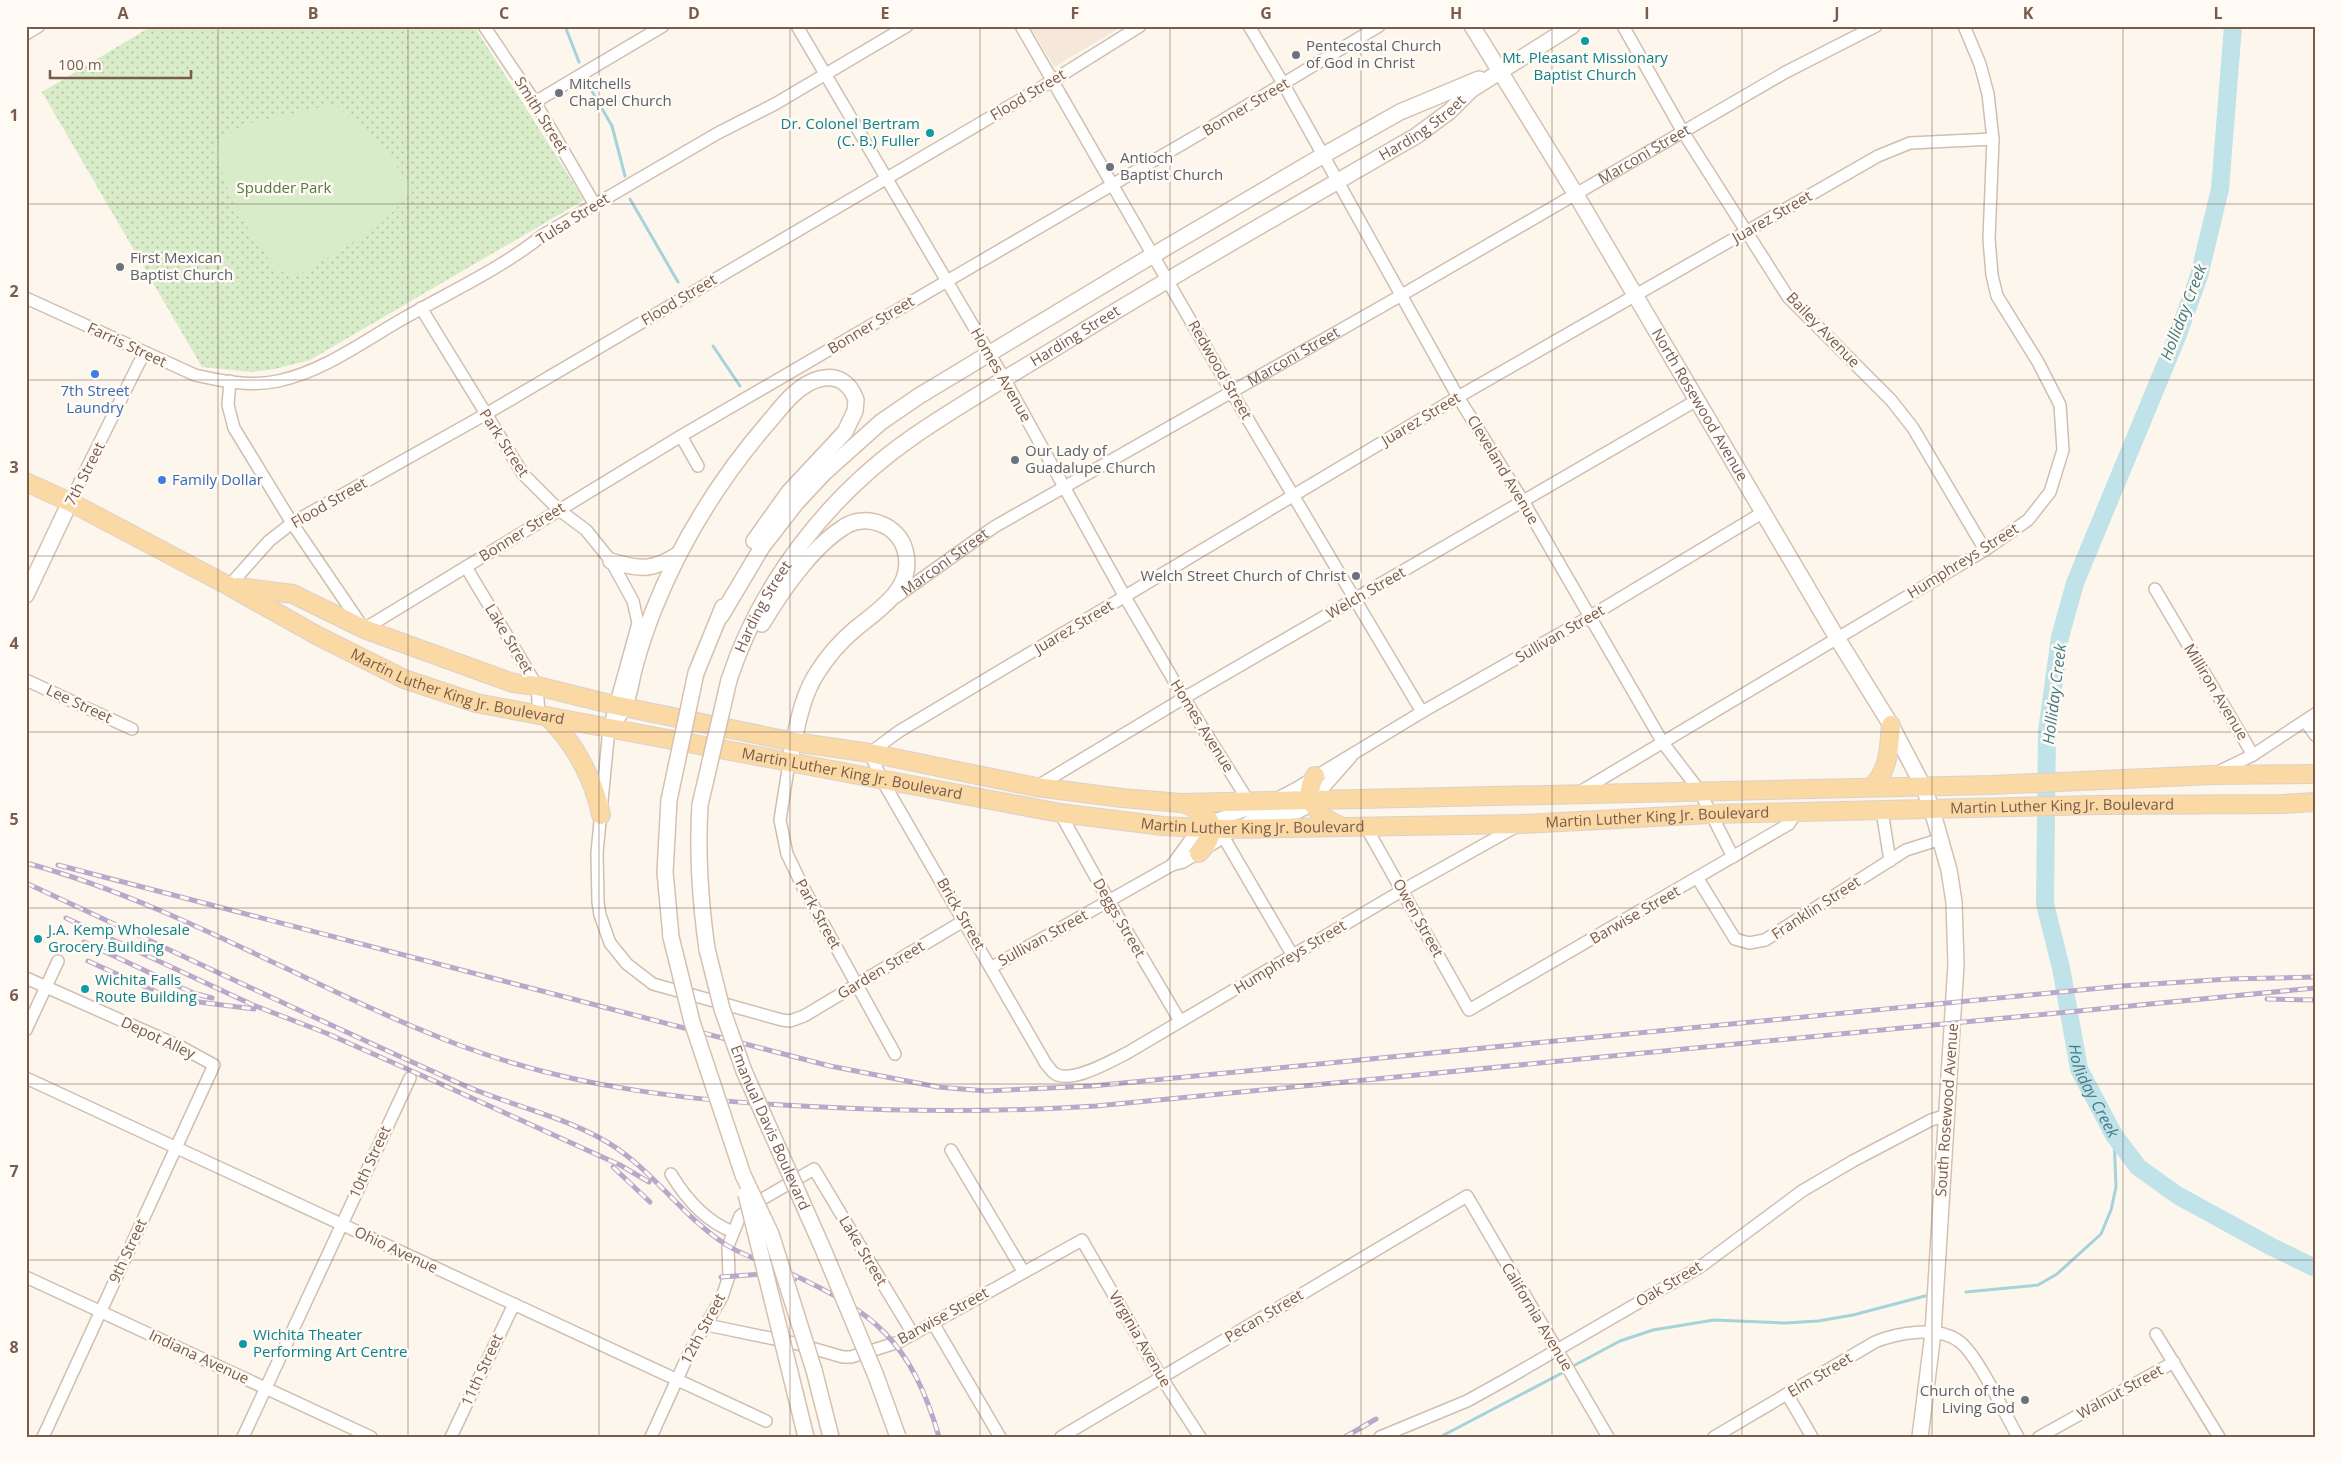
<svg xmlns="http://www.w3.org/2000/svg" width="2341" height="1463" font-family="'Open Sans',sans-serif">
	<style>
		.residential { fill: #f5e8da }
		.green { fill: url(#green-dots) }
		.pitch { fill: #d8ecc9 }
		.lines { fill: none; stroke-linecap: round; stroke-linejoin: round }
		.stream { stroke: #a5d3da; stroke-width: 3 }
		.river { stroke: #bfe3e8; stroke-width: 18 }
		.street-casing { stroke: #d1beb0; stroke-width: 14 }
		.secondary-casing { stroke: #d6c0b0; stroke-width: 18 }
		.primary-casing { stroke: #dad1cd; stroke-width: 20 }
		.street { stroke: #fff; stroke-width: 11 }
		.secondary { stroke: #fff; stroke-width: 15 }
		.primary { stroke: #fbd9a5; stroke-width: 18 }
		.rail-casing { stroke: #b9a8c9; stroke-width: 5 }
		.rail { stroke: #fffaf3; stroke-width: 3; stroke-dasharray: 9; stroke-linecap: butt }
		.secondary-bridge-casing { stroke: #d6c0b0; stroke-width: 18; stroke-linecap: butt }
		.secondary-bridge { stroke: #fff; stroke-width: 15 }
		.grid { fill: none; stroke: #7a5c4d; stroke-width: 1; stroke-opacity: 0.55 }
		.culture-dot { fill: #0f9aa8; stroke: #fffaf3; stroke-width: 2 }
		.worship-dot { fill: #6b7280; stroke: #fffaf3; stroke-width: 2 }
		.shop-dot { fill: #3f7fe0; stroke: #fffaf3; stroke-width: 2 }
		.labels { text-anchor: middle; stroke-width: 5; stroke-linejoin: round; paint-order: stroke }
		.worship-label { font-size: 15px; fill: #5b616d; stroke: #fffaf3; text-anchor: start }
		.culture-label { font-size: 15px; fill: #0d838f; stroke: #fffaf3; text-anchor: start }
		.street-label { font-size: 15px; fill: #7a5c4d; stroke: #fffaf3 }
		.park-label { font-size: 15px; fill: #537a41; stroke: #fffaf3 }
		.shop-label { font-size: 15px; fill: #366cbe; stroke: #fffaf3 }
		.water-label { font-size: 16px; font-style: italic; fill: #437c86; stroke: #fffaf3 }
		.neatline { fill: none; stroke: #7a5c4d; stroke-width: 2 }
		.grid-label { font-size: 16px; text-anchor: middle; font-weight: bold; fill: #7a5c4d }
	</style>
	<defs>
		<pattern id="green-dots" width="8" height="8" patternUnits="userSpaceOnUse" patternTransform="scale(1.25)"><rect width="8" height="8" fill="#d8ecc9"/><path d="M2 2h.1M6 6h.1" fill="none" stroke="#b4c2a5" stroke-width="1.8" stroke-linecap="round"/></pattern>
	</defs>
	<rect width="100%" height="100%" fill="#fdf6ec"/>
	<path class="residential" d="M1030,26h93l-69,41z"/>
	<path class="green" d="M152,26h322l110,174 -274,160 -35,9 -24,3 -49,-5 -160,-275z"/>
	<path class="pitch" d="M334,104l56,50 22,39 -36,35 -78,48 -21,-5 -42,-62 -22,-63 29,-21z"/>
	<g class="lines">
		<g class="stream">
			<path d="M565,26l14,36"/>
			<path d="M589,86l23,40 13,50"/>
			<path d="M630,199l48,83"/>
			<path d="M713,346l27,40"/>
			<path d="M1966,1292l72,-7 19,-11 44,-40 10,-24 5,-23 -2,-52"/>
			<path d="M1575,1365l45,-24 33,-11 61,-10 71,3 33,-2 35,-6 72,-19"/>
			<path d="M1440,1437l124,-65"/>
		</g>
		<path class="river" id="s1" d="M2233,26l-13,163 -21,87 -22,61 -102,246 -15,54 -13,94 -2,173 16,64 18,101 35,66 24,32 39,28 93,51 45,22"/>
		<defs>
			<g id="street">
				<path d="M484,26l51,76 60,103"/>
				<path d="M797,26l208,354 120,217 59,101 65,104"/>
				<path d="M1021,26l210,365 191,321"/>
				<path d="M1249,26l35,59 174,312 65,104 140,242 36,47 34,67"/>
				<path d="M1623,26l60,106 105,165 103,103 22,28 72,122"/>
				<path d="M26,34l13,-8"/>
				<path d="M535,102l128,-76"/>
				<path d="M26,298l169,77c26,6 55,12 83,6 47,-10 87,-41 128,-64 46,-26 96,-49 137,-82l175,-102 57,-29 132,-78"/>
				<path d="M421,308l102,166 36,36 27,20 25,31 22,40 5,22 -29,105 -12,125 1,49 2,13 10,28 17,21 26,20 129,36 8,1 14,-5 161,-96"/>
				<path d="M230,381l-2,24 6,23 58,95 72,106 317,-193 527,-307 171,-103"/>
				<path d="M681,436l17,30"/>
				<path d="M70,502l74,-149"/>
				<path d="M466,567l71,119 2,28"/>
				<path d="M229,586l40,-45 23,-18 194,-109 566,-333 88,-55"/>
				<path d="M2155,589l98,166"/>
				<path id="s2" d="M896,597l98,-70 406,-231 386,-224 90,-46"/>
				<path d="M26,680l106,49"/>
				<path d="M2305,721l10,14"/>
				<path d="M789,763l-9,57 7,34 16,33 92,167"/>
				<path d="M2218,772l35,-17 62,-41"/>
				<path d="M1036,787l148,-89 513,-298"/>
				<path d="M1578,793l407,-243 43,-30 22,-28 13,-42 -3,-45 -22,-43 -41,-66 -5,-21 -3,-36 4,-100 -5,-45 -8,-30 -16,-38"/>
				<path d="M1882,811l8,50"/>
				<path d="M1060,813l49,88 71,120"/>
				<path d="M1519,825l-116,65 -276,163c-16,8 -57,32 -73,20 -3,-2 -5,-6 -8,-9l-164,-284 -12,-27 28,-21 560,-335 420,-241 32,-13 83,-4"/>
				<path d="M1366,827l103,183 320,-186 7,-11"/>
				<path d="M1224,838l69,118"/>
				<path d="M1172,865l27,-37 10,-7 51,-14 35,-18 127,-77 167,-95 173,-104"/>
				<path d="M1698,879l37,60 14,4 16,-3 141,-90 35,-11"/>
				<path d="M992,967l180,-102 11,-3 72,-44 19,-4 23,-1 8,-4 46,-52"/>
				<path d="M26,978l155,69 33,18 -171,372"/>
				<path d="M26,1030l32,-69"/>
				<path d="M26,1078l740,343"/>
				<path d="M951,1150l72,121"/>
				<path d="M671,1174c15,25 34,47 62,58"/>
				<path d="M26,1277l345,160"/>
				<path d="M933,1323l67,114"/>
				<path d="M707,1325l87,18 49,14h8l48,-15 183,-102 79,137 39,60"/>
				<path d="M2156,1334l63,103"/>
				<path d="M1787,1394l25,43"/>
				<path d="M243,1437l167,-359"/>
				<path d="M451,1437l63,-133"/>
				<path d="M651,1437l38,-84 33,-56 7,-21 -1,-30 12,-30 19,-15 55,-32 99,165"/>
				<path d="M1061,1437l406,-241 141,241"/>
				<path d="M1380,1437l87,-36 38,-21 195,-113 102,-76 51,-30 78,-41 16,-5"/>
				<path d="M1714,1437l161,-95c22,-9 64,-17 85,0 18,14 45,72 58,95"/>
				<path d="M2039,1437l135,-75"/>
			</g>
			<g id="secondary">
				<path id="s3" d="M1472,26l103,167 262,445 54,87 32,61 9,24 17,60 5,32 2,62 -23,369 -13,104"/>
				<path d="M611,561c29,9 41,10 68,-7"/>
				<path d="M26,595l44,-93"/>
				<path d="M721,616l41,-69 34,-44 28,-30 57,-51 38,-26 219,-132 184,-108 78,-44 79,-33"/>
				<path d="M762,624c19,-32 50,-77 82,-97 10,-7 25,-8 37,-3 11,4 21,14 24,26 11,38 -27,60 -51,80 -14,12 -27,27 -37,43 -17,26 -21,61 -28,90"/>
				<path d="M696,673l27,-66"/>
				<path id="s4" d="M729,680c32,-98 101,-186 185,-244 52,-36 107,-66 161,-100 112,-69 227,-134 341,-200l34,-25 21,-21 101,-64"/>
				<path d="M609,728c5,-7 12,-14 15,-21 6,-12 7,-28 11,-41 5,-19 12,-39 19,-57 28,-70 69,-135 119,-192 12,-15 27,-33 46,-38 19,-5 31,4 37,21l-1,11 -10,21 -56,60 -35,49"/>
				<path d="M669,800l-4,72 6,65"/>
				<path d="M700,805c-3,49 0,95 7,144"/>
				<path d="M814,1370l17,67"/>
			</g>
			<g id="primary">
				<path id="s5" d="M26,482l44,20 159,84 89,50 86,43 72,24 584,110 103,13 61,3 298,-5 188,-10 390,-9 183,-1 32,-2"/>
				<path d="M238,587l55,7 71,35 149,54 24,3 77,19 180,37 76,11 166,34 86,11 59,5 811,-18 220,-10 103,-1"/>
				<path d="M547,716c27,26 47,63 54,99"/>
				<path d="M1315,776c-14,23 4,41 25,50"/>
				<path d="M1872,787c17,-17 17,-38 19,-62"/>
				<path d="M1185,804c28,11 35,26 14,49"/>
			</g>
		</defs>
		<use href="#street" class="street-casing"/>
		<use href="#secondary" class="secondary-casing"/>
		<use href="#primary" class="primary-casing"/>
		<use href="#street" class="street"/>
		<use href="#secondary" class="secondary"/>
		<use href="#primary" class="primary"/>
		<defs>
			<g id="rail">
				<path d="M26,863c152,41 287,127 433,182 117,44 239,57 363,62 93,5 181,5 274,-1l1219,-118"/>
				<path d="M58,865l772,201 108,21 48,4 106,-5 1030,-100 107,-7 86,-2"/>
				<path d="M26,883c145,67 289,136 435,201 45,20 95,30 139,54 49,26 79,76 125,106 18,12 41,18 60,27 88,40 126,69 154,166"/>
				<path d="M66,918l187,87 73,28 115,51 179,81 29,17"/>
				<path d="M84,942l109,51 19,5"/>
				<path d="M88,961l71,32 24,7 71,9"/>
				<path d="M2267,999l48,1"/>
				<path d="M613,1167l37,35"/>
				<path d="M721,1277l42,-3 32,5"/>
				<path d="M1345,1437l31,-18"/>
			</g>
		</defs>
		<use href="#rail" class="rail-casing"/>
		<use href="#rail" class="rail"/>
		<defs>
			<g id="secondary-bridge">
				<path d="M669,800l27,-127"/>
				<path d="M700,805l29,-125"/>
				<path d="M671,937l21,85 51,153 28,59 43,136"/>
				<path id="s6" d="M707,949l15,60 22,62 79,178 53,127 22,61"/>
				<path d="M746,1194l60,243"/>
			</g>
		</defs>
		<use href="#secondary-bridge" class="secondary-bridge-casing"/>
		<use href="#secondary-bridge" class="secondary-bridge"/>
	</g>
	<path class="grid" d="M218,26v1411M408,26v1411M599,26v1411M790,26v1411M980,26v1411M1170,26v1411M1361,26v1411M1552,26v1411M1742,26v1411M1932,26v1411M2123,26v1411M26,204h2289M26,380h2289M26,556h2289M26,732h2289M26,908h2289M26,1084h2289M26,1260h2289"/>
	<g class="culture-dot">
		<circle cx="1585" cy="41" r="5"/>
		<circle cx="930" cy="133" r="5"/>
		<circle cx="38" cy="939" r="5"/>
		<circle cx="85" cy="989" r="5"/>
		<circle cx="243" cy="1344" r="5"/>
	</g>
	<g class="worship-dot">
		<circle cx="1296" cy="55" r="5"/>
		<circle cx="559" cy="93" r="5"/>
		<circle cx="1110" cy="167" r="5"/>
		<circle cx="120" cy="267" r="5"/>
		<circle cx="1015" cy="460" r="5"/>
		<circle cx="1356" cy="576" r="5"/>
		<circle cx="2025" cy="1400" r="5"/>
	</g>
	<g class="shop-dot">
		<circle cx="95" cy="374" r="5"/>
		<circle cx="162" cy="480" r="5"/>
	</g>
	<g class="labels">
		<g class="worship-label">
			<text x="1306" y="51">Pentecostal Church<tspan x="1306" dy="17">of God in Christ</tspan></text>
			<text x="569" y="89">Mitchells<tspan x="569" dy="17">Chapel Church</tspan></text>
			<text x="1120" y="163">Antioch<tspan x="1120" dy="17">Baptist Church</tspan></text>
			<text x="130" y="263">First Mexican<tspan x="130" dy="17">Baptist Church</tspan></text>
			<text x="1025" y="456">Our Lady of<tspan x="1025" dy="17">Guadalupe Church</tspan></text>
			<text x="1346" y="581" text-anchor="end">Welch Street Church of Christ</text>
			<text x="2015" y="1396" text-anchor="end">Church of the<tspan x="2015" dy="17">Living God</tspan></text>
		</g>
		<g class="culture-label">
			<text x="1585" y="63" text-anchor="middle">Mt. Pleasant Missionary<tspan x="1585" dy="17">Baptist Church</tspan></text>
			<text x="920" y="129" text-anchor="end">Dr. Colonel Bertram<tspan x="920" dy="17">(C. B.) Fuller</tspan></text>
			<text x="48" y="935">J.A. Kemp Wholesale<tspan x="48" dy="17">Grocery Building</tspan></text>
			<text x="95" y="985">Wichita Falls<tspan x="95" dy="17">Route Building</tspan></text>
			<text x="253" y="1340">Wichita Theater<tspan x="253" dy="17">Performing Art Centre</tspan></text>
		</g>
		<g class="street-label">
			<text transform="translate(1028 95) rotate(-31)" y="5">Flood Street</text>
			<text transform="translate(1246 107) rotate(-31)" y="5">Bonner Street</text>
			<text transform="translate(541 115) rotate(58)" y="5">Smith Street</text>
			<text dy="5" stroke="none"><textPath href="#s4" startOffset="906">Harding Street</textPath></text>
			<text dy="5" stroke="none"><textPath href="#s2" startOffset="870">Marconi Street</textPath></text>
			<text transform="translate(1772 217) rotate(-30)" y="5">Juarez Street</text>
			<text transform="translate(573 219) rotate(-32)" y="5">Tulsa Street</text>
			<text transform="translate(679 300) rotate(-31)" y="5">Flood Street</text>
			<text transform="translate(871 325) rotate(-31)" y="5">Bonner Street</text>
			<text transform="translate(1823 330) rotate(46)" y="5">Bailey Avenue</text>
			<text dy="5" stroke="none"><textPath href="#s4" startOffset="501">Harding Street</textPath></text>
			<text transform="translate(127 345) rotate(25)" y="5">Farris Street</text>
			<text dy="5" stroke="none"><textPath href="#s2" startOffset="465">Marconi Street</textPath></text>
			<text transform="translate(1220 370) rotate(60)" y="5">Redwood Street</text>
			<text transform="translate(1001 375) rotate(60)" y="5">Homes Avenue</text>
			<text dy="5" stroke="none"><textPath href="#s3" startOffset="442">North Rosewood Avenue</textPath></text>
			<text transform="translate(1421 419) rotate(-31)" y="5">Juarez Street</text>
			<text transform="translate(504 443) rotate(57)" y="5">Park Street</text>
			<text transform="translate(1503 470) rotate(59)" y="5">Cleveland Avenue</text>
			<text transform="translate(85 474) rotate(-63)" y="5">7th Street</text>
			<text transform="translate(329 503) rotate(-30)" y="5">Flood Street</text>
			<text transform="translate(522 532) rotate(-32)" y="5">Bonner Street</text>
			<text transform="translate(1963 561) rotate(-32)" y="5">Humphreys Street</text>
			<text dy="5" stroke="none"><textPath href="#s2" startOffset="60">Marconi Street</textPath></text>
			<text transform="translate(1366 593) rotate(-30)" y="5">Welch Street</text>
			<text dy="5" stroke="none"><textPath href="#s4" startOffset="81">Harding Street</textPath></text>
			<text transform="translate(1074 627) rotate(-31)" y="5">Juarez Street</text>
			<text transform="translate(1560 634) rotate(-30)" y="5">Sullivan Street</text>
			<text transform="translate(509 639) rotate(59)" y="5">Lake Street</text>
			<text dy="5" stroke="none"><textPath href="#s5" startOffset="480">Martin Luther King Jr. Boulevard</textPath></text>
			<text transform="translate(2216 692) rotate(59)" y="5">Milliron Avenue</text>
			<text transform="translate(79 704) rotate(25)" y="5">Lee Street</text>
			<text transform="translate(1202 726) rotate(58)" y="5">Homes Avenue</text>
			<text dy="5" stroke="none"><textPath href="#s5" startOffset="885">Martin Luther King Jr. Boulevard</textPath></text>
			<text dy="5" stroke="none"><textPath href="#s5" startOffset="2100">Martin Luther King Jr. Boulevard</textPath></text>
			<text dy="5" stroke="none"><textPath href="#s5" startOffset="1695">Martin Luther King Jr. Boulevard</textPath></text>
			<text dy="5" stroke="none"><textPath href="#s5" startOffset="1290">Martin Luther King Jr. Boulevard</textPath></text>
			<text transform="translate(1816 908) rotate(-33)" y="5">Franklin Street</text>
			<text transform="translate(818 914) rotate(61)" y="5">Park Street</text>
			<text transform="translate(961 914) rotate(60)" y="5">Brick Street</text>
			<text transform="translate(1635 915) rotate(-30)" y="5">Barwise Street</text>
			<text transform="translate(1119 918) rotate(60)" y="5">Deggs Street</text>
			<text transform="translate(1418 918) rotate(61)" y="5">Owen Street</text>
			<text transform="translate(1043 938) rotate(-29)" y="5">Sullivan Street</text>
			<text transform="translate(1290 957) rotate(-31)" y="5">Humphreys Street</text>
			<text transform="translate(881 970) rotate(-31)" y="5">Garden Street</text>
			<text transform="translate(158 1038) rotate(25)" y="5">Depot Alley</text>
			<text transform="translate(1947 1110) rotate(-86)" y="5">South Rosewood Avenue</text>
			<text dy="5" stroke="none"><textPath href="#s6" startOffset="190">Emanual Davis Boulevard</textPath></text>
			<text transform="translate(370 1162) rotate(-65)" y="5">10th Street</text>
			<text transform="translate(396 1250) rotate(25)" y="5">Ohio Avenue</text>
			<text transform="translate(128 1251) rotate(-65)" y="5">9th Street</text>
			<text transform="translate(863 1251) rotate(59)" y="5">Lake Street</text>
			<text transform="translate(1669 1284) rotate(-31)" y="5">Oak Street</text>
			<text transform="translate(943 1316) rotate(-29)" y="5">Barwise Street</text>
			<text transform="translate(1264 1316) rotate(-31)" y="5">Pecan Street</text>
			<text transform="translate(1537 1317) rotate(59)" y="5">California Avenue</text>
			<text transform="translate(703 1329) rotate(-62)" y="5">12th Street</text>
			<text transform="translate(1140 1339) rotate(60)" y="5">Virginia Avenue</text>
			<text transform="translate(199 1357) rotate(25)" y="5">Indiana Avenue</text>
			<text transform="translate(482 1370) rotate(-65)" y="5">11th Street</text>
			<text transform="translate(1820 1375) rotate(-31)" y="5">Elm Street</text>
			<text transform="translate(2120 1392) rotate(-29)" y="5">Walnut Street</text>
		</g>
		<g class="park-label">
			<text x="284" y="193">Spudder Park</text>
		</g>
		<g class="shop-label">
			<text x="95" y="396">7th Street<tspan x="95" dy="17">Laundry</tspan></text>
			<text x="172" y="485" text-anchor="start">Family Dollar</text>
		</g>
		<g class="water-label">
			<text transform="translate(2183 312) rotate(-69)" y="6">Holliday Creek</text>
			<text transform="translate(2054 694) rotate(-83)" y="6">Holliday Creek</text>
			<text dy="6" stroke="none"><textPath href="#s1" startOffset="1102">Holliday Creek</textPath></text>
		</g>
	</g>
	<rect width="2341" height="1463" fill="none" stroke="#fffaf3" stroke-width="55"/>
	<path d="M50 70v8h141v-8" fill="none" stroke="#7a5c4d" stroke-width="2.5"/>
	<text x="58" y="70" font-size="15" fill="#7a5c4d" stroke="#fffaf3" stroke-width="4" paint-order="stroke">100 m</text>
	<rect x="28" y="28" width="2286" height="1408" class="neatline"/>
	<g class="grid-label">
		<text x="123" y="19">A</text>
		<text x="313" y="19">B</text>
		<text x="504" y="19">C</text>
		<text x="694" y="19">D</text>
		<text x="885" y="19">E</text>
		<text x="1075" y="19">F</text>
		<text x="1266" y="19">G</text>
		<text x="1456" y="19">H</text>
		<text x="1647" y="19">I</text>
		<text x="1837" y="19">J</text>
		<text x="2028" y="19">K</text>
		<text x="2218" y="19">L</text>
		<text x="14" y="121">1</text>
		<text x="14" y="297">2</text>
		<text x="14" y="473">3</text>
		<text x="14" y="649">4</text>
		<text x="14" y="825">5</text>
		<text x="14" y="1001">6</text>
		<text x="14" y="1177">7</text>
		<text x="14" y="1353">8</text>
	</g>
</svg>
